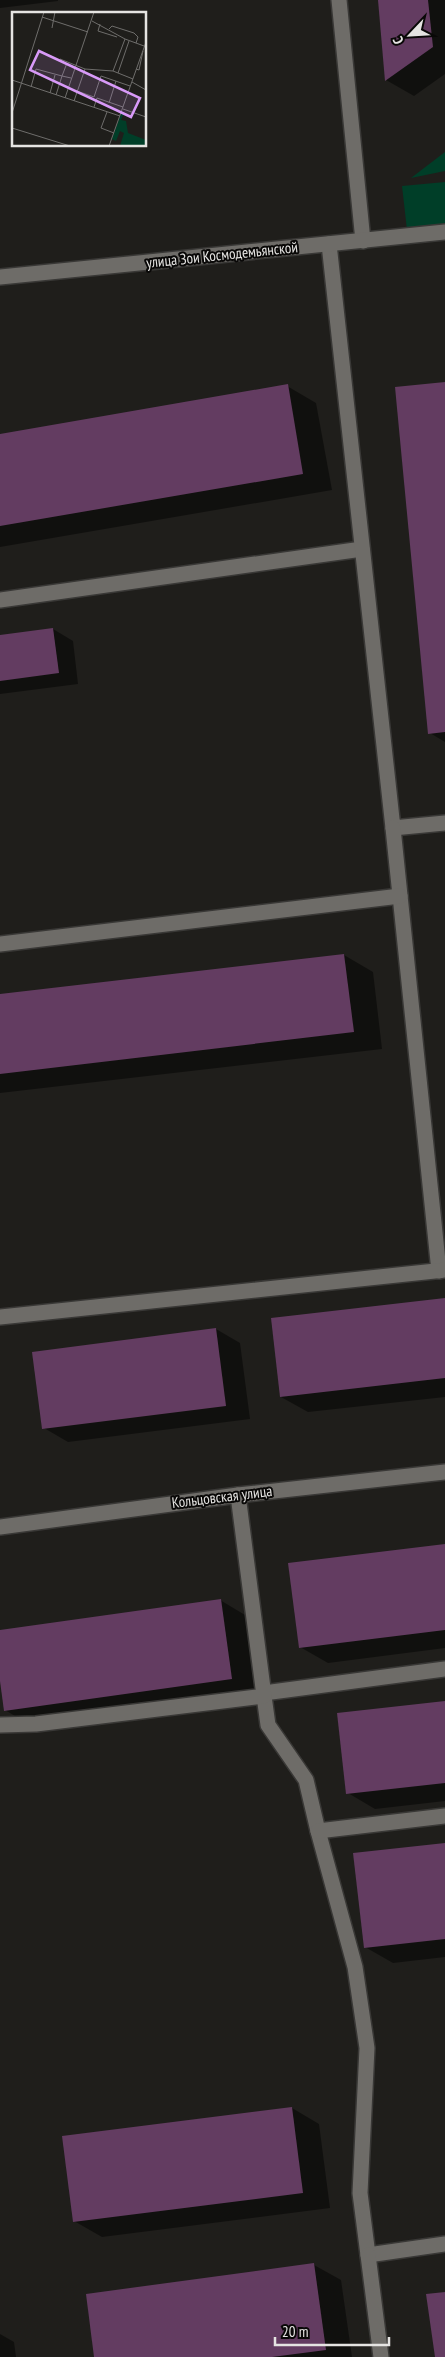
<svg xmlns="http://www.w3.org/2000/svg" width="445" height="2357" font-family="'PT Sans Narrow',sans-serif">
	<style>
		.green { fill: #003e28 }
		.shadow { fill: #0007 }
		.building { fill: #633c61 }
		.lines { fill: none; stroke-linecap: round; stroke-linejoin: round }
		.service-casing { stroke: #393836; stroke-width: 18 }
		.minor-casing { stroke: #393836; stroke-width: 18 }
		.service { stroke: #6e6c68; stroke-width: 15 }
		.minor { stroke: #6e6c68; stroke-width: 15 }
		.labels { text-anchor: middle; stroke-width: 4; stroke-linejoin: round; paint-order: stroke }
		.street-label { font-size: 15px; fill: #e5e4e2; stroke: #090807 }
		.inset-road { fill: none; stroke: #6e6d6b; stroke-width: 1 }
		.view { fill: #d89af8; fill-opacity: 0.15; stroke: #d89af8; stroke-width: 2.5 }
		.inset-edge { fill: none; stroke: #e5e4e2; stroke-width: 2.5 }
	</style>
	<rect width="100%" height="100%" fill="#1f1e1b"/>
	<g class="green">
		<path d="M445,152v19l-34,7z"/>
		<path d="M445,182v44l-38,4 -5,-44z"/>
	</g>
	<g class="shadow">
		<path d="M0,0h58v1l-58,7z"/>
		<path d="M379,0h66v74l-31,22 -28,-16z"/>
		<path d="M445,384v358l-15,-9z"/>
		<path d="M287,386l29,17 16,87 -332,57v-112z"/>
		<path d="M53,629l20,12 5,43 -78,10v-58z"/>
		<path d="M344,955l29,17 9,77 -382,44v-98z"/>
		<path d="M445,1300v97l-137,15 -27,-15z"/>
		<path d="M216,1329l24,14 10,76 -182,23 -24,-14z"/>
		<path d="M445,1545v103l-117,15 -28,-16z"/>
		<path d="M220,1600l25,15 11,78 -226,32 -25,-15 -5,-37v-42z"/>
		<path d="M445,1702v99l-70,8 -27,-16z"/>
		<path d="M445,1844v113l-52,6 -28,-16z"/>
		<path d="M292,2108l27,16 11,84 -228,29 -28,-16z"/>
		<path d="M314,2265l27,15 11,77h-257z"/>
		<path d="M0,2334l14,8 2,15h-16z"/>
	</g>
	<g class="building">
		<path d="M378,0h50l5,47 -48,34z"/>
		<path d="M445,382v350l-17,2 -33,-347z"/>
		<path d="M288,384l15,90 -303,52v-92z"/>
		<path d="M53,628l6,45 -59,8v-46z"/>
		<path d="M344,954l10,78 -354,42v-80z"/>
		<path d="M445,1298v80l-165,19 -9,-79z"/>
		<path d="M216,1328l10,78 -184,23 -10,-77z"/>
		<path d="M445,1544v86l-146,18 -11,-85z"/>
		<path d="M221,1599l11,80 -228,32 -4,-30v-51z"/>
		<path d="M445,1701v82l-99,11 -9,-81z"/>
		<path d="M445,1843v96l-81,9 -11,-95z"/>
		<path d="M292,2107l11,86 -230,29 -11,-86z"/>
		<path d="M314,2263l12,87 -54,7h-178l-8,-63z"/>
		<path d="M445,2292v65h-10l-9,-63z"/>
	</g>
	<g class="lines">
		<defs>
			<g id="service">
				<path d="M339,0l24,241"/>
				<path d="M0,600l362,-51"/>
			</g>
			<g id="minor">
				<path d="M329,244l64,584 52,-5"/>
				<path d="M0,277l445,-45"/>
				<path d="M393,828l46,443"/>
				<path d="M0,944l400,-48"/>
				<path d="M0,1317l445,-47"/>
				<path d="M0,1527l238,-32 207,-23"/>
				<path d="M264,1693l181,-24"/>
				<path d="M264,1696l4,29 38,55 12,51 37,136 12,81 -7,145 8,62 77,-11"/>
				<path d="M0,1725l36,-1 228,-28 -26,-201"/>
				<path d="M318,1831l127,-15"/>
				<path d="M368,2255l13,102"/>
			</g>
		</defs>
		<use href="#service" class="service-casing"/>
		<use href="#minor" class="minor-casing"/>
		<use href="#service" class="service"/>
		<use href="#minor" class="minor"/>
	</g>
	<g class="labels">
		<g class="street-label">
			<text transform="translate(222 255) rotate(-6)" y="5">улица Зои Космодемьянской</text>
			<text transform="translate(222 1497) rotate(-7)" y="5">Кольцовская улица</text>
		</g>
	</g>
	<g transform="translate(12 12)">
		<rect width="134" height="134" fill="#1f1e1b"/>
		<path d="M110,99l3,6 -2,-2 -2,5 5,1 2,12 18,7v6h-26l4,-13 -4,-2 -4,10 -4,-2z" fill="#003e28"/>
		<path class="inset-road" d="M30,5l46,15M80,9l33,18M88,12l-2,7 19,6M40,16l3,-16M97,17l3,-3 22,7 4,4 -2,6M48,47l25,10 -11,32M55,51l-5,13 9,2M73,57l28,2M124,57l3,1 4,-19M106,61l11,-32M121,67l-20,-8 12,-32 19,7M0,68l108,36M120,70l14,8M19,75l5,-18 26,7M65,79l17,6M38,81l5,-18M44,83l6,-19M82,85l7,-21 29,10M53,86l29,-86M97,91l7,-22M82,95l3,-9 26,9M111,97l23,8M95,100l-6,16 13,5M0,101l32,-101M0,116l58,18M97,134l37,-104"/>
		<path class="view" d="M27,39l101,47 -9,19 -101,-47z"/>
		<rect width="134" height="134" class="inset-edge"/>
	</g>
	<g transform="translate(410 35) rotate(245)" stroke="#090807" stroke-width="4" paint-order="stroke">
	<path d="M0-4L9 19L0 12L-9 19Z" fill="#e5e4e2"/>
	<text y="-8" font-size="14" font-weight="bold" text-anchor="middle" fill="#e5e4e2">С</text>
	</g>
	<path d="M275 2337v8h114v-8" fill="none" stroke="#e5e4e2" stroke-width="2.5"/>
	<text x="282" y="2337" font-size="15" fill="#e5e4e2" stroke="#090807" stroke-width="4" paint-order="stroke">20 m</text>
</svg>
